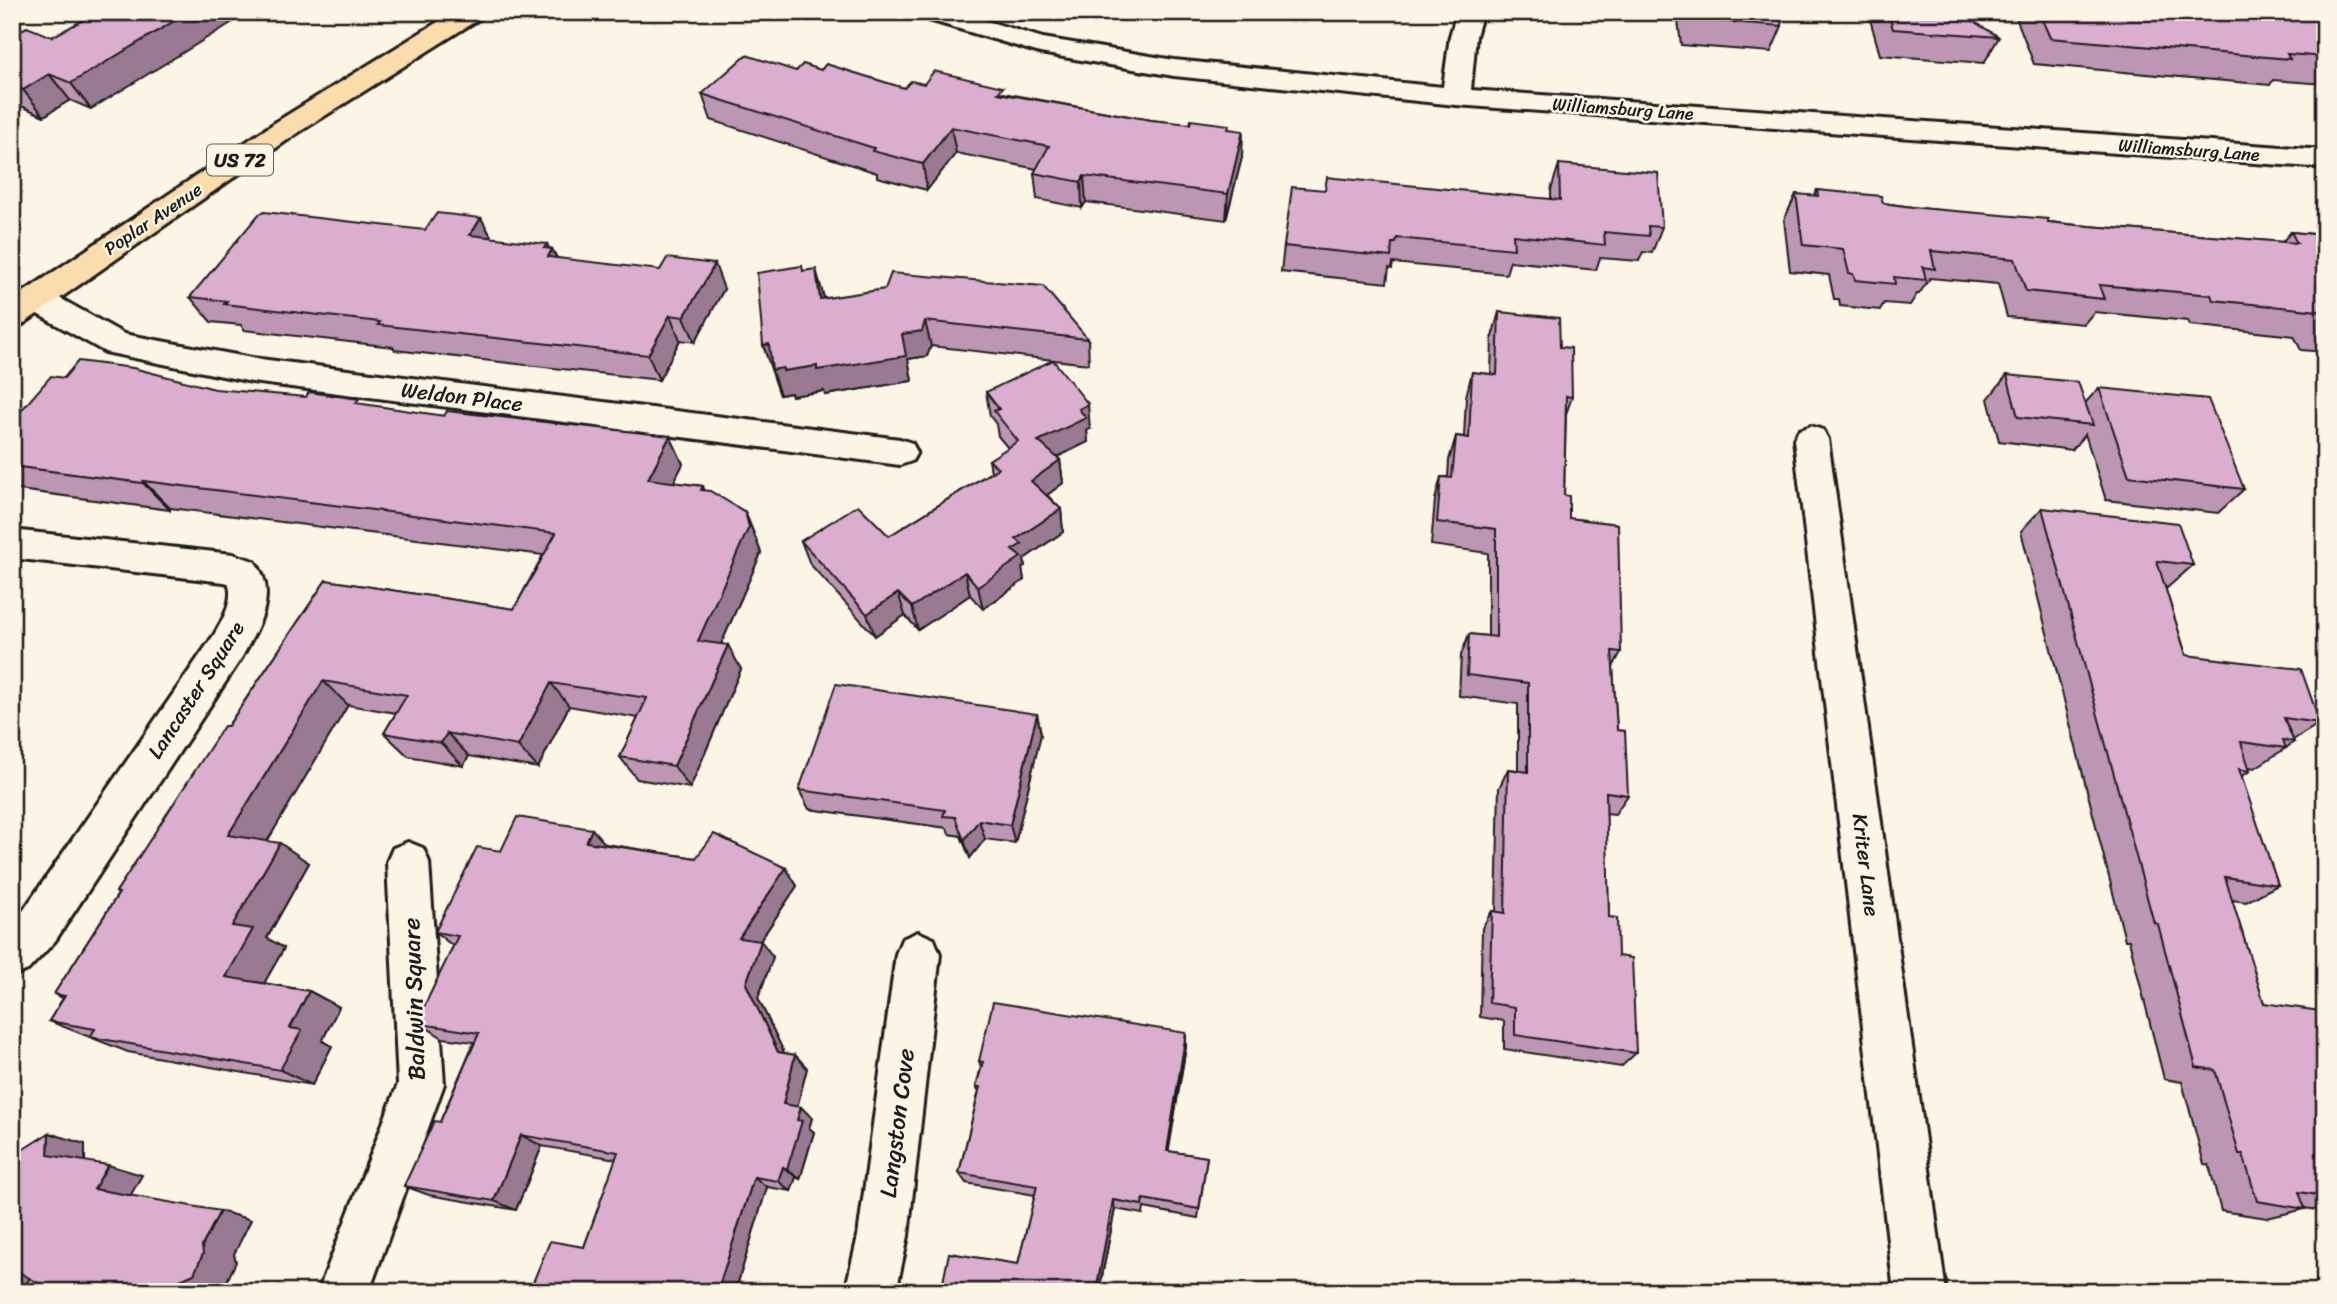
<svg xmlns="http://www.w3.org/2000/svg" width="2337" height="1304" font-family="Sriracha,sans-serif">
	<style>
		.lines { fill: none; stroke-linecap: round; stroke-linejoin: round }
		.street-casing { stroke: #1c1c1c; stroke-width: 6 }
		.primary-casing { stroke: #1c1c1c; stroke-width: 6 }
		.street { fill: #fcf5e5; fill-rule: evenodd }
		.primary { fill: #fbddab; fill-rule: evenodd }
		.wall { fill: #bc96b3; stroke: #1c1c1c; stroke-width: 2 }
		.shaded-wall { fill: #997a92; stroke: #1c1c1c; stroke-width: 2 }
		.building { fill: #dbaed0; stroke: #1c1c1c; stroke-width: 2 }
		.labels { text-anchor: middle; stroke-width: 5; stroke-linejoin: round; paint-order: stroke }
		.far-street-label { font-size: 18px; fill: #1c1c1c; stroke: #fcf5e5 }
		.shield { fill: #fcf5e5; stroke: #5f5d58; stroke-width: 2 }
		.shield-label { font-size: 19px; font-weight: bold; fill: #1c1c1c }
		.street-label { font-size: 21px; fill: #1c1c1c; stroke: #fcf5e5 }
		.near-street-label { font-size: 24px; fill: #1c1c1c; stroke: #fcf5e5 }
	</style>
	<rect width="100%" height="100%" fill="#fcf5e5"/>
	<filter id="ink" filterUnits="userSpaceOnUse"><feTurbulence type="fractalNoise" baseFrequency=".0143" numOctaves="2"/><feDisplacementMap in="SourceGraphic" scale="14" xChannelSelector="R" yChannelSelector="G"/><feConvolveMatrix kernelMatrix="1 2 1 2 8 2 1 2 1" color-interpolation-filters="sRGB"/></filter>
	<g filter="url(#ink)">
		<g class="lines">
			<defs>
				<g id="street">
					<path d="M915,12h42l86,26 131,22 269,27 7,-51 7,-24h26l-7,24 -5,54 854,60v18l-869,-63 -282,-29 -134,-23 -121,-36z"/>
					<path d="M36,288l11,3 77,43 128,24 648,81 12,4 5,9 -5,9 -12,4 -648,-83 -147,-30 -80,-45 -5,-8 5,-8z"/>
					<path d="M1811,426l12,4 5,9 118,853h-52l-100,-853 5,-9z"/>
					<path d="M12,530l221,24 21,7c26,32 4,66 -12,96l-187,284 -27,29 -16,6v-53l11,-12 191,-276c9,-15 21,-36 14,-52l-4,-1 -212,-24z"/>
					<path d="M408,842l15,6 6,14 15,222 -75,208h-51l80,-208 -11,-222 6,-14z"/>
					<path d="M918,932l16,7 6,15 -32,282 -12,56h-51l13,-56 38,-282 6,-15z"/>
				</g>
				<path id="primary" d="M454,12h32l-4,5 -186,117 -273,190 -11,3v-27l264,-178z"/>
			</defs>
			<use href="#street" class="street-casing"/>
			<use href="#primary" class="primary-casing"/>
			<use href="#street" class="street"/>
			<use href="#primary" class="primary"/>
		</g>
		<g class="wall">
			<path d="M1223,12h59l-2,7z"/>
			<path d="M1677,12h102l3,14 -11,26 -90,-7z"/>
			<path d="M1868,12h90l41,25 -15,26 -104,-8z"/>
			<path d="M2014,12h311v72l-52,-4 -3,5 -236,-21z"/>
			<path d="M27,27l64,82 -21,-9 -26,16 -32,-14v-67z"/>
			<path d="M821,70l83,18 20,-4 79,9 148,27 78,10 13,27 -16,63 -140,-18 -4,6 -45,-9 -3,-26 3,-4 -81,-16 -29,37 -50,-13v-4l-166,-53 -9,-26 94,-23z"/>
			<path d="M1559,164l103,63 -10,26 -9,-1 -4,9 -39,-3 -4,12 -86,-9 -4,13 -113,-11 -1,6 -3,-1 -2,15 -106,-11 3,-26 41,-56 226,9v-9z"/>
			<path d="M1817,190l66,13 37,5 157,17 205,17 9,-10 34,3v117l-24,-2 -7,-14 -104,-11 -2,-4 -94,-9 -10,12 -77,-7 -9,-33 -68,-6 -11,16h-2l-7,11 -26,-2 -4,7 -40,-4 -1,-7h-5l-5,-24 -39,-4 -6,-51 12,-26 18,2z"/>
			<path d="M481,218l11,20 60,11 5,9 167,31 -29,53 -15,-2 -21,40 -264,-30 -2,-3 -149,-17 -3,-5 -30,-3 -21,-25 235,-67z"/>
			<path d="M804,271l19,23 1,5 264,40 1,25 -158,-18 -4,10 -19,3 4,22 -87,14 -1,-4 -32,5 -1,-3 -11,2 -17,-50z"/>
			<path d="M1499,312l61,35 12,50 -6,17 -2,81 5,23 52,134 -8,15 4,63 11,65 -13,19 -9,-1 3,104 9,39 18,97 -15,14 -117,-18v-28l-24,-4 2,-89 10,-17 4,1 3,-124 9,-19 10,1v-66l-59,-8 2,-41 8,-21 19,2v-83l-57,-8 4,-45 6,-23h7l1,-17 7,-24 8,1 2,-40 6,-25 19,2 1,-37z"/>
			<path d="M2007,375l78,28 14,-15 145,101 -26,24 -112,-13 -21,-66 -13,16 -73,-9 -11,-42z"/>
			<path d="M986,392l104,37 -3,1 1,12 -31,15 3,3 3,23 -16,12 14,14 2,23 -39,27 1,7 -3,2 2,12 -41,29 -13,-14 -52,35 -13,-15 -30,21 -65,-72 -9,-23 88,-5 102,-64 -2,-12 19,-12 -10,-12 -2,-12 -6,-8z"/>
			<path d="M364,405l80,11 226,20 13,28 -10,18 30,4 2,5 40,21 11,27 5,14 -40,91 20,25 -51,119 -53,-9 -17,-22 18,-39 -69,-12 -31,62 -69,-12 -6,10 -55,-10 -24,-23 12,-20 -48,-8 -81,136 42,22 -42,75 17,10 -20,35 45,8 30,16 -17,34 10,5 -20,39 -184,-33 -79,-31 14,-23 -9,-4 64,-100 -2,-2 210,-312 188,29 29,-54 -373,-47v2l-158,-21v-68z"/>
			<path d="M2042,508l151,57 -26,23 -2,-1 21,68 134,68 -27,17 1,2 -8,6 -31,20 -6,-1 1,4 -9,6 37,108 -32,17 -14,-2 32,103 61,23v185l-21,-3 1,1 -38,9 -46,-7 -12,-46 -5,-1 -22,-82 -18,-3 -35,-139h-4l-104,-409z"/>
			<path d="M1037,714l4,20 -26,109 -30,-4 -15,19 -9,-22 -12,-2 -2,-6 -138,-19 -10,-19z"/>
			<path d="M606,844l90,14 90,10 11,18 -37,55 13,16 -15,41 26,55 11,2 12,13 -10,38 15,12 -3,10 5,4 -14,47 -4,-2 -5,14 -24,-4 -32,105h-206l55,-45 32,-88 -74,-13 -26,64 -87,-15 -25,-9 36,-64 34,-80 -31,-4 -22,-14 32,-78 -18,-14 66,-81z"/>
			<path d="M1186,1033v14l-18,104 39,6 -9,61 -54,-10 -1,6 -28,-5 -16,83h-158l77,-28 17,-69 -69,-12 -7,-10 20,-82 -3,-4 5,-20 -2,-6z"/>
		</g>
		<g class="shaded-wall">
			<path d="M189,12h60l-158,97 -20,-26z"/>
			<path d="M49,74l21,26 -26,16 -21,-26z"/>
			<path d="M951,127l5,26 -29,37 -4,-26z"/>
			<path d="M1243,131l-1,26 -16,63 2,-26z"/>
			<path d="M1084,176l2,26 -4,6 -1,-26z"/>
			<path d="M481,218l14,26 -25,-9z"/>
			<path d="M547,244l4,8 1,-3 13,26 -17,-18 -4,-9z"/>
			<path d="M715,264l9,25 -29,53 -11,-25z"/>
			<path d="M816,269l7,25 5,31 -8,-26z"/>
			<path d="M670,315l10,25 -21,40 -11,-25z"/>
			<path d="M925,321l6,25 -4,10 -19,3 4,22 -87,14 -1,-4 -32,5 -1,-3 -11,2 -17,-50 139,-11z"/>
			<path d="M1088,404l2,25 -3,1 1,12 -47,23 -3,-24 41,-32z"/>
			<path d="M670,436l13,28 -21,42 -14,-27z"/>
			<path d="M1060,460l3,23 -29,22 -3,-24z"/>
			<path d="M143,481l27,27v2l-27,-27z"/>
			<path d="M1061,509l2,23 -39,27 1,7 -3,2 2,12 -41,29 -5,-22 34,-37 4,-11z"/>
			<path d="M745,512l11,27 5,14 -49,112 -14,-24z"/>
			<path d="M965,572l5,23 -52,35 -6,-23z"/>
			<path d="M898,593l7,22 -30,21 -8,-22z"/>
			<path d="M728,645l13,24 -51,119 -16,-22z"/>
			<path d="M323,681l25,24 -89,150 -31,-20z"/>
			<path d="M551,683l18,23 -31,62 -20,-22z"/>
			<path d="M1037,714l4,20 -26,109 -5,-18z"/>
			<path d="M447,733l22,23 -6,10 -22,-23z"/>
			<path d="M979,820l6,19 -15,19 -6,-18z"/>
			<path d="M592,829l16,18 -22,-5z"/>
			<path d="M280,843l29,20 -42,75 17,10 -26,46 -32,-17 6,-51z"/>
			<path d="M786,868l11,18 -46,68 -12,-16z"/>
			<path d="M761,941l12,16 -15,41 32,67 -12,-13 -32,-68z"/>
			<path d="M309,991l30,16 -17,34 10,5 -20,39 -32,-15 10,-42z"/>
			<path d="M1186,1033v14l-19,114v-10z"/>
			<path d="M795,1055l12,13 -12,48 -12,-12z"/>
			<path d="M801,1107l11,11 -3,10 5,4 -14,47 -13,-10 10,-49z"/>
			<path d="M49,1133l36,11v22l-37,-11z"/>
			<path d="M521,1135l21,11 -26,64 -22,-9z"/>
			<path d="M108,1165l34,10 -13,23 -35,-9z"/>
			<path d="M783,1167l13,10 -5,14 -13,-10z"/>
			<path d="M754,1177l13,10 -32,105h-18z"/>
			<path d="M1113,1200l2,9 -16,83h-3z"/>
			<path d="M220,1211l31,9 -17,34 2,8 -9,19 -21,9 -1,2h-37l5,-9 29,-37z"/>
			<path d="M12,1262l24,5 -14,25h-10z"/>
		</g>
		<g class="building">
			<path d="M98,12h91l-118,71 -22,-9 -26,16 -11,-5v-50l15,-8 25,10z"/>
			<path d="M1690,12h89l3,14 -91,-7z"/>
			<path d="M1888,12h70l41,25 -106,-8z"/>
			<path d="M2039,12h286v45l-38,-3 3,5 -240,-21z"/>
			<path d="M746,55l50,16 7,-7 18,6 5,-6 78,24 7,-7 13,3 10,-13 69,16 -5,6 153,27 39,4 1,-4 38,5 -1,4 15,2 -15,63 -144,-18 -3,6 -47,-9 15,-27 -98,-19 -28,37 -51,-13 2,-3 -172,-54z"/>
			<path d="M1559,164l99,9 4,54 -14,-1 1,10 -45,-4 1,13 -92,-10 1,14 -117,-11 -1,5h-4l-1,14 -107,-11 8,-59 33,3 2,-13 8,1 225,22z"/>
			<path d="M1817,190l64,6 2,7 37,5 128,11v3l29,3 220,18 -6,-11 34,3v88l-6,-12 -106,-11 -2,-5 -112,-10 5,14 -78,-8 -11,-32 -84,-8 4,18 -12,-2 3,13 -32,-3 1,7 -40,-4 -2,-6 -4,-1 -6,-24 -40,-4 -7,-51 22,2z"/>
			<path d="M264,212l161,18 12,-17 44,5 -11,17 77,9 -3,4 8,1 -4,8 112,13 7,-12 48,6 -31,53 -14,-2 -22,40 -270,-30 2,-3 -156,-18 3,-3 -37,-4 69,-83z"/>
			<path d="M802,266l1,5 13,-2 4,30 65,-10 6,-16 152,13 45,53 -163,-18 -3,10 -20,3 4,22 -89,14v-4l-34,5v-3l-11,2 -3,-26 -6,1 -6,-72z"/>
			<path d="M1499,312l60,6 1,29 11,1 1,49 -6,-1 -2,99 5,1v22l49,6 3,128 -9,-1 5,79 8,1 3,64 -22,-3 3,125 8,1 1,38 14,2 4,95 -121,-18v-28l-26,-4 3,-92 13,2 3,-144 20,3v-89l-61,-8 2,-41 27,3v-108l-59,-7 4,-45 11,1 4,-42 13,2 3,-66 25,3z"/>
			<path d="M1053,360l35,44 -9,5 7,9 -48,23 22,19 -29,21 30,28 -45,30 6,5 -10,6 9,7 -43,30 -13,-15 -53,35 -14,-14 -31,21 -66,-73 57,-36 31,31 109,-68 -9,-8 29,-19 -24,-30 5,-2 -13,-17z"/>
			<path d="M78,361l55,7 82,21 91,8 3,-5 50,7 -3,4 88,13 3,-5 223,25 -22,43 55,7 -2,4 9,1 35,21 4,15 -51,114 30,4 -54,121 -54,-9 27,-59 -96,-15 -33,63 -71,-13 -6,10 -57,-10 23,-38 -84,-14 -95,154 52,8 -48,83 21,3 -27,48 83,14 -19,37 12,2 -22,40 -190,-33 5,-8 -46,-8 16,-25 -11,-2 65,-101 -3,-1 108,-166h4l98,-146 188,29 42,-76 -413,-52v2l-131,-17v-45l39,-45 13,2z"/>
			<path d="M2007,375l71,7 15,43 -75,-8z"/>
			<path d="M2099,388l109,11 36,90 -115,-13z"/>
			<path d="M2042,508l136,15 15,42 -36,-4 29,94 115,14 19,54 -36,-5 10,24 -11,-2 3,8 -45,-6 9,29 -11,-2 39,116 -53,-8 39,126 56,8 5,15v170l-26,-4 6,17 -48,-8 -14,-47h-4l-24,-84 -19,-3 -38,-143 -4,-1z"/>
			<path d="M836,684l201,30 -27,111 -31,-5 -15,20 -9,-23 -12,-1 2,-6 -146,-20z"/>
			<path d="M517,817l75,12 -6,13 110,16 18,-24 72,34 -47,70 22,3 -15,43 32,68 17,3 -12,49 18,3 -4,13 5,1 -15,48 -4,-2 -5,14 -24,-4 -37,115h-188l21,-51 34,6 34,-95 -97,-17 -27,66 -90,-15 30,-65 6,1 39,-89 -58,-9 -1,-9 38,-79 -23,-4 42,-85 24,4z"/>
			<path d="M993,1002l193,31 -19,118 40,6 -8,52 -56,-10 -1,6 -29,-5 -17,92h-155l8,-39 69,11 19,-78 -78,-13 21,-86h-4l7,-25 -4,-1z"/>
			<path d="M49,1133l-1,22 60,10 -14,24 126,22 -18,35 1,8 -9,20 -21,9 -5,9h-114l-42,-24v-119l10,1z"/>
		</g>
	</g>
	<g class="labels">
		<g class="far-street-label">
			<text transform="translate(1623 109) rotate(4)" y="6">Williamsburg Lane</text>
			<text transform="translate(2189 150) rotate(4)" y="6">Williamsburg Lane</text>
			<text transform="translate(153 219) rotate(-34)" y="6">Poplar Avenue</text>
		</g>
		<rect class="shield" x="207" y="144.5" width="66" height="31" rx="5"/>
		<g class="shield-label">
			<text x="240" y="167">US 72</text>
		</g>
		<g class="street-label">
			<text transform="translate(462 397) rotate(7)" y="7">Weldon Place</text>
			<text transform="translate(196 690) rotate(-57)" y="7">Lancaster Square</text>
			<text transform="translate(1866 865) rotate(83)" y="7">Kriter Lane</text>
		</g>
		<g class="near-street-label">
			<text transform="translate(414 999) rotate(-92)" y="8">Baldwin Square</text>
			<text transform="translate(897 1123) rotate(-83)" y="8">Langston Cove</text>
		</g>
	</g>
	<rect width="2337" height="1304" fill="none" stroke="#fcf5e5" stroke-width="42"/>
	<rect x="21" y="21" width="2295" height="1262" fill="none" stroke="#1c1c1c" stroke-width="2.5" filter="url(#ink)"/>
</svg>
